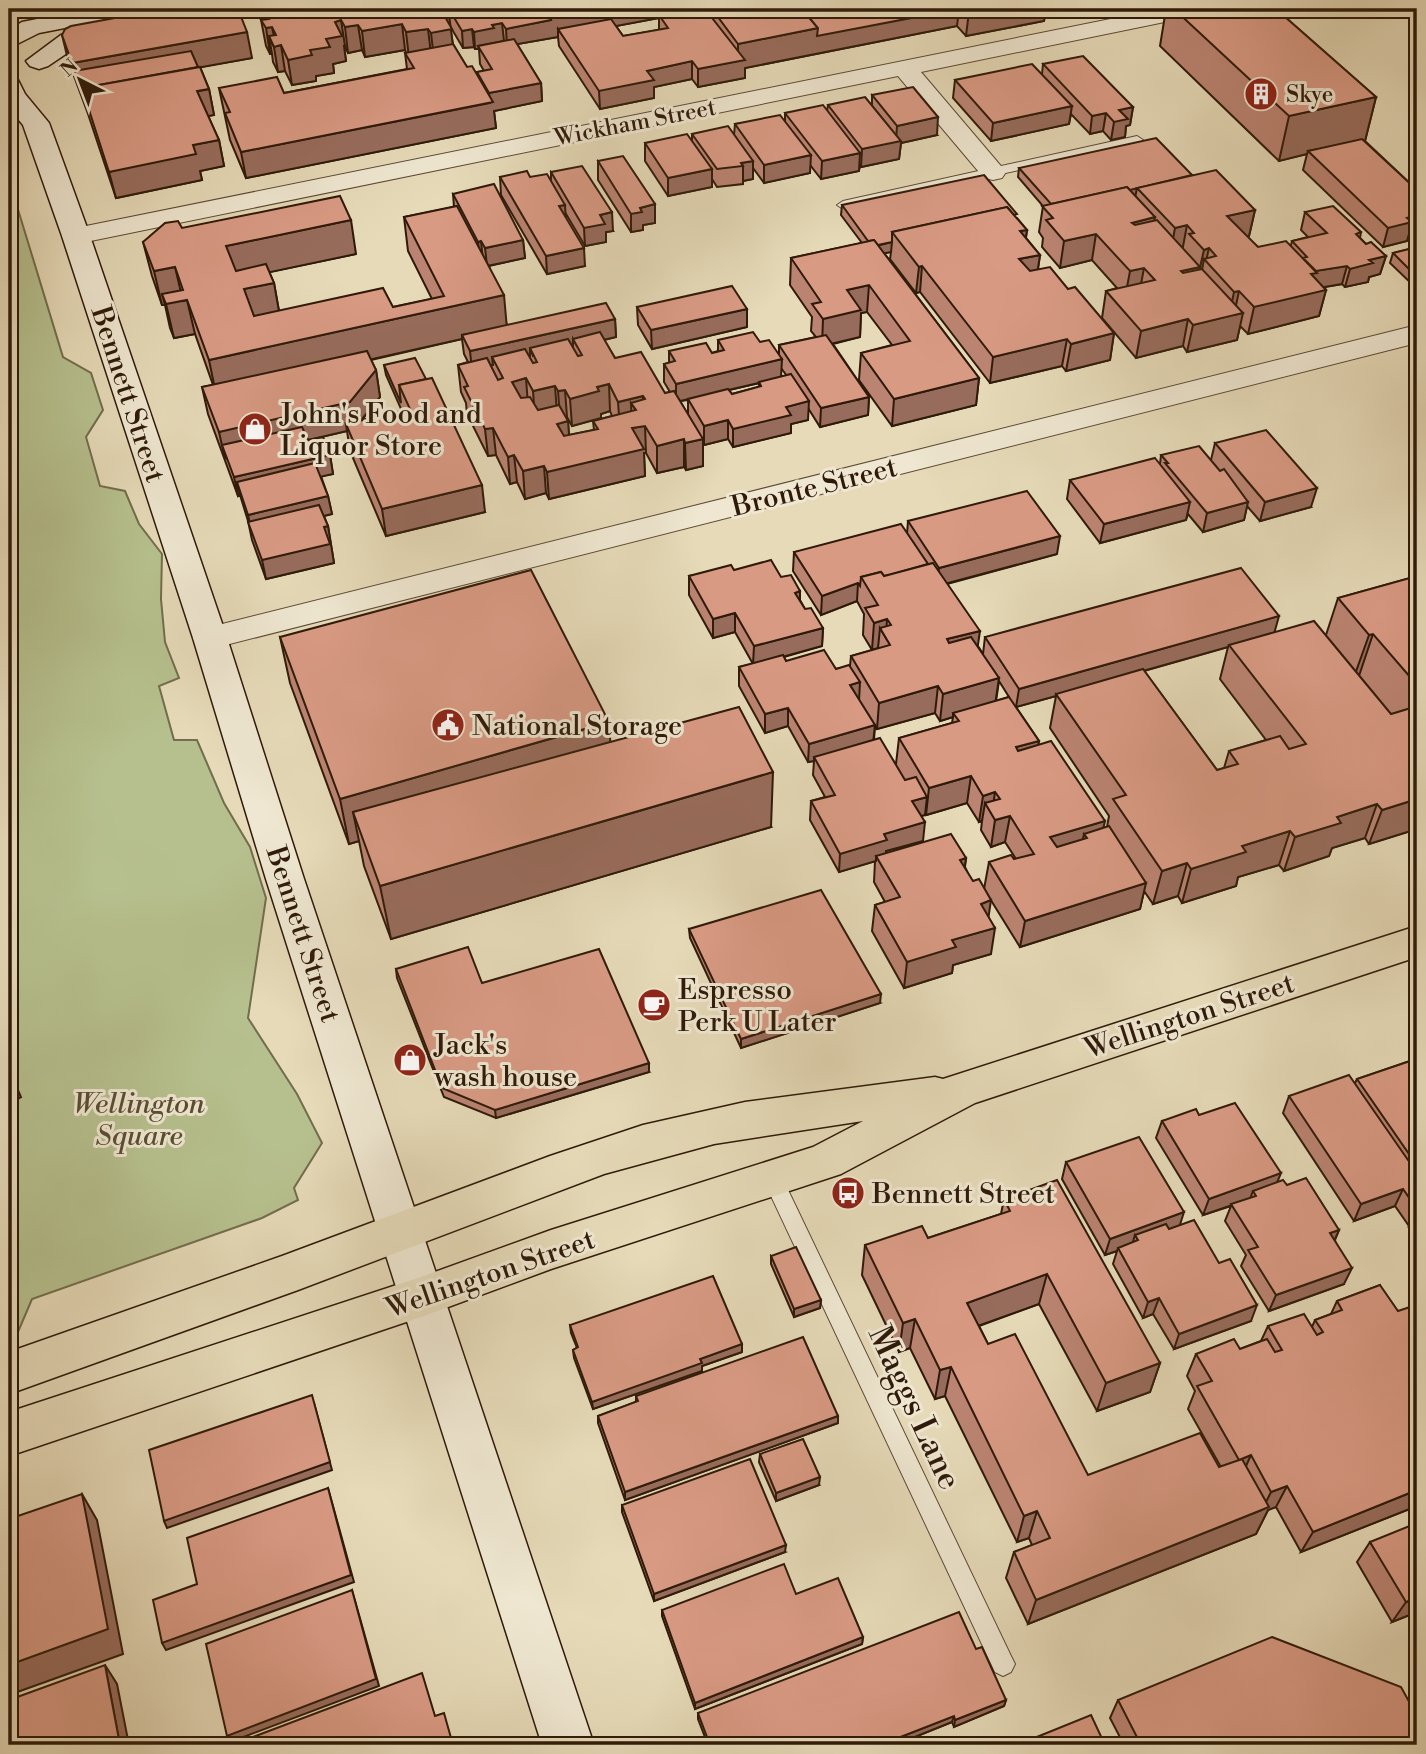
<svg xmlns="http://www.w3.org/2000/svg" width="1426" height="1754" font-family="'Libre Bodoni',serif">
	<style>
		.green { fill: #b6c08e; stroke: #726d4c; stroke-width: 2 }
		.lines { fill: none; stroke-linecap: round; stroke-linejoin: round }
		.service-casing { stroke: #5d4a36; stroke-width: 2 }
		.minor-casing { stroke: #5d4a36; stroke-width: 2 }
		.secondary-casing { stroke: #2f1a0a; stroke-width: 3 }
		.primary-casing { stroke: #2f1a0a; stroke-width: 3 }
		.service { fill: #efe7d1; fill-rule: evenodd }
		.minor { fill: #efe7d1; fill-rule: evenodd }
		.secondary { fill: #efe7d1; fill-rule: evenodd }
		.primary { fill: #e6dab8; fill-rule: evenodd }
		.wall { fill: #bb8472; stroke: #2f1a0a; stroke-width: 2; fill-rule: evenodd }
		.shaded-wall { fill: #986c5c; stroke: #2f1a0a; stroke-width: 2 }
		.building { fill: #d99a84; stroke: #2f1a0a; stroke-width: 2; fill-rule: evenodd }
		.labels { text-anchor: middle; stroke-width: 6; stroke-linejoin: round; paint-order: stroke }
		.far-poi-label { font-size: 23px; fill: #2f1a0a; stroke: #efe7d1; text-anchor: start }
		.far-street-label { font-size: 23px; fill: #2f1a0a; stroke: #efe7d1 }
		.street-label { font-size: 28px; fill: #2f1a0a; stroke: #efe7d1 }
		.poi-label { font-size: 28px; fill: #2f1a0a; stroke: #efe7d1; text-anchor: start }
		.park-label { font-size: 28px; font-style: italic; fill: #584c32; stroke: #efe7d1 }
		.near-street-label { font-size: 33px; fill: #2f1a0a; stroke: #efe7d1 }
	</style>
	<rect width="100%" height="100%" fill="#e6dab8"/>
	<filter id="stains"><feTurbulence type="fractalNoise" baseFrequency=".00286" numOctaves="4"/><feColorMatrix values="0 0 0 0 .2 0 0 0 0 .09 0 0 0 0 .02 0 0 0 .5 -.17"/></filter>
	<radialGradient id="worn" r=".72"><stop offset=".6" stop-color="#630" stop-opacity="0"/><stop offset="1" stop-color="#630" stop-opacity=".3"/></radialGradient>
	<path class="green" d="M9,180l54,177 28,16 12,37 -17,27 14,49 25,5 14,33 23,30 -1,45 4,43 14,36 -20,8 15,54h23l27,63 26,44 16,51 -18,120 49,76 25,49 -28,45 4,12 -36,18 -230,81 -23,54z"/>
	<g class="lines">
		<defs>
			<g id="service">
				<path d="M1137,136l6,4 -2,3 -298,66 -6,-4 6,-4z"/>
				<path d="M772,1169l7,2 232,485 4,8 -4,8 -8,4 -8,-4 -233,-495 3,-6z"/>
			</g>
			<g id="minor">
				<path d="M1160,9h46l-4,5 -8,2 -273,56 85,100 -4,6 -9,2 -9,-2 -86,-102 -822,168 -10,-2 -4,-6 4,-6 10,-2z"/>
				<path d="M1417,325v18l-1207,306 -12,-3 -5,-8 5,-8 12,-3z"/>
			</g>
			<g id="secondary">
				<path d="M88,9h101l-3,5 -9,2 -66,3 -72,14 -30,15v-18l13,-8z"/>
				<path d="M102,21l9,3 4,5 -4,5 -32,11 -31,21 -9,3 -9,-3 -4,-5 35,-26z"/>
				<path d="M9,78l9,2 7,14 24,29 41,113 137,402 77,241 290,866h-52l-276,-866 -73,-241 -131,-402 -39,-111 -14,-17z"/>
			</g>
			<path id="primary" d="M1417,926v31l-442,146 -134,71 -290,95 -130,48 -412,139v-44l412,-135 130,-47 262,-83 50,-26 -149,23 -110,30 -306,116 -289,104v-42l273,-96 268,-100 93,-31 102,-23 190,-25 8,2z"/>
		</defs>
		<use href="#service" class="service-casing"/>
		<use href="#minor" class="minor-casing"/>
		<use href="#secondary" class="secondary-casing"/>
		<use href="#primary" class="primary-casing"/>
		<use href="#service" class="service"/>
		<use href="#minor" class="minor"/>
		<use href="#secondary" class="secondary"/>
		<use href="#primary" class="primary"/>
	</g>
	<g class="wall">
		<path d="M262,9h784l-2,12 -78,15 -9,-10 -212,42v10l-47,9 -6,-8 -38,8v11l-54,11 -41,-63 -1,-9 -41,7 24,39 1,18 -48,10 2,17 -250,50 -16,-38 -11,-52 65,5 123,-24 -2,-16h1l-1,-3 -40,7 -3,-7 -14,3 -3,-7h-1l2,15 -13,3 1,9 -18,3v5l-24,4 -7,-14 -7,1 -5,-10 -1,-8h-2l-4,-8 -5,-26h3zM659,18v12l-36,6 -7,-10zM450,26l13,22 11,-1 1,2h4l1,15 4,7 -7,1v3l-10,-8 -14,-23z"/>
		<path d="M1166,9h110l100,88 -11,44 52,49v42l-8,2 -2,7 -24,6 -80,-77 4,-16 -28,7 -119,-115z"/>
		<path d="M62,35l190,23 -52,9 9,22 5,26 -6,1 11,24 5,26 -24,5 2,9 -86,18 -28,-84 -20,-54z"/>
		<path d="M1043,64l90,43 -3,18 -4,1 -1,11 -14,3 -8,-9 -13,3 -19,-20 -2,10 -78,17 -38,-43 2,-18 87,-6z"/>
		<path d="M872,95l65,40 -36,8 -2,16 -38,8 -1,-2 -1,6 -38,8 -11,-14v8l-46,10 -11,-15v11l-10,2v3l-26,3 -5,-8v8l-44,9 -23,-35v-18l47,-2v-7l42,1 1,-11 50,-3v-8l42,-2 1,-6h44z"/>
		<path d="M598,161l57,43v19l-12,2v5l-12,2 -33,-52z"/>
		<path d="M1019,168l173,7 63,35 -6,26 -2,1 11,10 33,-2 1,-4 16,-4 -7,-7 4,-18 56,20 -1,6 6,6 20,12 -6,18 -11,3 -1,5 -23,5 -3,-3 -18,3 2,3 -7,26 -71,18 -8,-8 -3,14 -50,12 -4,-6 -47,12 -34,-40 4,-27 11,-3 -25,-28 -32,8 -18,-21 1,-9 -4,-6 4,-26 -25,-29z"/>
		<path d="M551,172l62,59 -7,1v10l-21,4 -19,-32v5l19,47 -38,8 -46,-79 -1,-18h30l21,5z"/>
		<path d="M453,194l70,46 2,18 -36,8 18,59 108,-6 1,18 -12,3 11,18 50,35 5,-1 -6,-10v-18l5,-1v-12l43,2 6,-2v-11l42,2 19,13v-10l37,-8 -5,-6 1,-14 -22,-32 1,-27 71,-15 -21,-28 1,-10 175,13 10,12 -1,8 14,17 -2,14 30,20 46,44 -4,27 -44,11 -4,-5 -72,17 -70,-91 -4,1 -26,-34 1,-7 -7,1 95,125 -3,27 -84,21 -33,-46 2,-27 31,-8 -25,-33 -6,1 -1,24 -27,7 36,53 -1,18 -48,12 -12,-19v12l-17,4v9l-58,14 -5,-8 -24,6 -1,-3v24l-17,4 -2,-3 -27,6 -11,-20h-2l1,23 -96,23 -3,-6 -21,6 -8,-17 -7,2 -14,-29 -8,1 -21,-42 -1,-11 -5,-11 -3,-27 10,-3 -4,-8 -2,-15 -91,21 5,10 4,27 -18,23 40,-9 -16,-36 -2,-10 101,147 -99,24 -36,-85 -3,-20 -39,9 22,15 3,19 -12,2 7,20 4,18 -8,2 4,10 6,37 -68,16 -14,-39 -4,-19 -8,-26 -2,1 -30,-82 -6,-27 11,-2 -18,-51 -21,4 -4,-10 -5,-23h-3l-10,-29 -9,-34 39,-14 174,26 -87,18 5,11 5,28 114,-4 39,-8 -24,-48 -4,-34 50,-10zM781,368l6,8 -6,1zM759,383v4l-27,7 -3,-4zM688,400v15l-8,-14zM610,411l2,5 -19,5 1,9 -25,5 -1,-14 -2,-4h1l5,9 29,-8v-4z"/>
		<path d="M1417,247v42l-27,-26 3,-10z"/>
		<path d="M637,307l110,20 -95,22 -14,-24z"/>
		<path d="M1215,443l96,64 -51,14 -13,-15 -3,14 -41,12 -15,-18 -2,6 -86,23 -33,-44 3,-19 90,-16 1,-9 50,5z"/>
		<path d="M908,521l149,33 -110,30 31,62 5,8 2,-17 290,-5 51,3 12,-37 79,-22v253l-48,15 -4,-6 -33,10 -3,8 -45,15 -5,-6 -41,12 -2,9 -54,17 -4,-7 -25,8 -9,-13 -4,18 -120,38 -36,-58 5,-27 27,-3 -11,-17 -14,5 -10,-17 1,-9 -3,1 -12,-19 -41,12 -1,-1v1l-4,1 2,25 -37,10v2l80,5 -1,9 23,50 3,37 -38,11 -1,8 -48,15 -32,-57 3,-26 10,-3 -11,-20 1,-21 -36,11 -29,-52 1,-19 14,-4 -12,-22 1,-14 -6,1 -20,-36 -23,7 -26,-47v-19l14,-3 -18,-32 -22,6 -24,-43v-19l45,-6 47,7 19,14v9l5,9 18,19 -1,18 -38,11 2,4 50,8 14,-3 1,-10 21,-6 -9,-15 1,-21 -7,-13 -36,14 -28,-44 1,-19 113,-18zM1228,647l-8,32 46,61 -37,11 -5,17 -7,2 -73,-99zM999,681l10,16 -13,4zM1056,696l-6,32 59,88 -2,11 -4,1 -65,-83 1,-4 -23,-34zM935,713l5,8 13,-4 -1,6 -53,15 -3,26 -22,-24 1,-14 2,3z"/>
		<path d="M280,637l330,105 161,85 -380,112 -27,-73 -5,-25 -10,3 -59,-161z"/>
		<path d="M689,929l191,74 -139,45 -51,-110z"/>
		<path d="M396,969l86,14 167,89 -153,46 -52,-21 -47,-119z"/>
		<path d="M1416,1059l1,164 -8,3 -14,-20 -41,15 -71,-108 6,-17 66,-13 2,-4z"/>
		<path d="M1199,1115l78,67 10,3 52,45 -4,10 9,44 -75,27 -28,-45 5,-11 -21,-34 6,-15 -28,9 -47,-77 6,-17z"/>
		<path d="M1066,1162l114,63 71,96 -77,28 -21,-35 -10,4 -30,-54 4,-13 -12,4 -43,-76z"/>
		<path d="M1004,1199l156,164 -10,29 -53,19 -58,-107 -60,22 9,18 100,131 133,-8 -33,-58 7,-18 -8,-15 9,-22 44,-5 21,-8 7,-15 44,1 3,-7 16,-6 6,-13 43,-16 37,221 -116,46 -25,-45 -8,3 -12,24 -228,90 -22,-46 8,-26 18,-7 -3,-7 -12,4 -72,-146 -10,3 -25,-51 -11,4 -37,-77 3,-30 63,-7 73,-24z"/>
		<path d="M771,1256l50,44 -1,8 -26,9 -23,-53z"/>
		<path d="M570,1325l172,27 -40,14v5l-109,38 -19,-51 -1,-8 4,-2 -6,-15z"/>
		<path d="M636,1396l202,27 -213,77 -27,-77v-7l38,-14z"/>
		<path d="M760,1454l59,31 -43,16 -17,-39z"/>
		<path d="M622,1505l163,47 -131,49 -32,-89z"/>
		<path d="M1370,1542l47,70 -25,10 -35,-60z"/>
		<path d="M662,1610l201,27 -1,7 -167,65 -33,-93z"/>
		<path d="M976,1649l30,51 -2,6 -50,21 -2,-5 -57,23h-187l-10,-26v-6z"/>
		<path d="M1118,1700l299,45h-293l-14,-27z"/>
	</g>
	<g class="shaded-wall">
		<path d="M569,9h130l-40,6v3l-96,18 -5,-7v8l-51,9 -1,-17 45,-9v-8z"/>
		<path d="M953,9h6l-2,17 -212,42v10l-47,9v-18l40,-8v-17l80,-16z"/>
		<path d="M978,9h68l-2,12 -78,15 3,-25z"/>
		<path d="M449,14l5,41 -20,4 -3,-26 13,-18z"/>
		<path d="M341,20l4,26h-1l2,15 -13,3 1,9 -18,3v5l-24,4 -4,-25 22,-10 16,-11 9,-17z"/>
		<path d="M502,23l2,18 -26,5 1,3h-4l-1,-17 18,-7z"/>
		<path d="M402,24l3,26 -40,7 -3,-26z"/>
		<path d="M358,25l4,25 -14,3 -3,-26z"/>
		<path d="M272,27l4,19 5,-1 4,26 -7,1 -4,-25 -5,-11 3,18h-2l-4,-26z"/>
		<path d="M428,29l3,25 -22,4 -3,-26z"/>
		<path d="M472,29l2,18 -11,1 -1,-17z"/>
		<path d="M247,32l5,26 -171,31 -9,-26z"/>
		<path d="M692,61v18l-38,8v11l-54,11 -1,-18 48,-20z"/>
		<path d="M541,83l1,18 -48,10 2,17 -250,50 -5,-26 249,-49 -1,-10z"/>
		<path d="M209,89l5,26 -11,2 -113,-3z"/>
		<path d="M1376,97l-11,44 -57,10 -1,3 -28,7 10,-45z"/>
		<path d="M1072,106l-3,18 -78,17 2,-18z"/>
		<path d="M1133,107l-3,18 -4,1 -1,11 -14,3 3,-18 5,-12z"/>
		<path d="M1106,113l-3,18 -13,3 2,-18z"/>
		<path d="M938,117l-1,18 -36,8 -2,16 -38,8 1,-18 34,-8 1,-15z"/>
		<path d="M219,140l5,26 -24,5 2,9 -86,18 -7,-26 84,-27z"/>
		<path d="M860,153l-1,18 -38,8 1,-18z"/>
		<path d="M811,155l-1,18 -46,10v-18z"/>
		<path d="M753,161v18l-10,2v-15l-2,-3z"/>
		<path d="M712,169v18l-44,9v-18z"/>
		<path d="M1137,188l-2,10 -81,9z"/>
		<path d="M655,204v19l-12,2v5l-12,2v-18l9,-6z"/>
		<path d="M565,205l1,18 -7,-17z"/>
		<path d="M1255,210l-6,26 -27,6 5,-26z"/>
		<path d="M612,212l1,19 -7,1v10l-21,4 -1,-18 16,-13z"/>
		<path d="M1417,215v17l-8,2 -2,7 -24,6 5,-19 19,-10z"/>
		<path d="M1155,217l-5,27 -18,-21z"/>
		<path d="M351,220l5,34 -123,26 -7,-34z"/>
		<path d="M1187,225l-5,27 -12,3 5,-27z"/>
		<path d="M1027,230l-4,26 -3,-25z"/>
		<path d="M1096,234l-4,26 -32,8 4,-27z"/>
		<path d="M523,240l2,18 -38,8 -2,-18z"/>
		<path d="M481,241l2,19h-3l-2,-18z"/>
		<path d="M892,242l-1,10 -19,4v-9z"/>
		<path d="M584,248l1,18 -38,8 -1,-18z"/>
		<path d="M1209,248l-3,13 -2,-2 -3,17h-3l6,-26z"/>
		<path d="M1040,255l-4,26 -17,-22z"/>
		<path d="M1386,256l-6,18 -11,3 -1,5 -23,5 5,-18 19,-9z"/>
		<path d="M922,266l-2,26 -4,1 3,-26z"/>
		<path d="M1347,266l-5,18 -29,5 13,1 -7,26 -71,18 6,-27 60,-36z"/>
		<path d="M175,267l8,34 4,-1 8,34 -21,4 -8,-34 -4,-10 3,11h-3l-8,-34z"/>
		<path d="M1200,267l-5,26 -14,-22z"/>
		<path d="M1144,268l-5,27 -14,3 5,-27z"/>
		<path d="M274,283l6,34 -29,7 -7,-35z"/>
		<path d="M869,285l-2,27 -6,1 -1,24 -38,9 1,-27 24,-29z"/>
		<path d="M1239,291l-5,24 9,-2 -6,27 -50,12 6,-27 36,-9 5,-24z"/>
		<path d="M504,295l3,34 -45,6v4l-246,55 -7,-34z"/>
		<path d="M747,309v18l-95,22 -1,-19z"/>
		<path d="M615,319l1,18 -39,9 -4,-7v8l-40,9 -3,-8v8l-34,8 -4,-7 1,8 -21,5 -2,-19z"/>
		<path d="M1188,319l-5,27 -47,12 5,-27z"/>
		<path d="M1114,333l-4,27 -44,11 5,-27z"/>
		<path d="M1067,339l-5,27 -72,17 3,-26z"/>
		<path d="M782,359l-1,19 -105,24v-18z"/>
		<path d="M376,370l4,27 -26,32 -8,-5 1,7 -120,28 -5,-14 3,14 -6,-27z"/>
		<path d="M526,378l2,27 -13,4 -3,-27z"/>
		<path d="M979,378l-3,27 -84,21 2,-27z"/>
		<path d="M609,384l1,27 -9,3v4l-29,8 -2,-27 27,-12z"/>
		<path d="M555,386l2,27 -22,5 -2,-27z"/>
		<path d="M565,390l2,27 -7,1 -2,-27z"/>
		<path d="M643,396l1,27 -13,-20 1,23 -12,3 -2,-27z"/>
		<path d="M869,397l-1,18 -48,12 1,-19z"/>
		<path d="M809,401l-1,19 -17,4v9l-58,14v-18l53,-22z"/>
		<path d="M728,420v19l-24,6v-19z"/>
		<path d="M568,421l2,27 -13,-24z"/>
		<path d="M645,426l1,27h-2l1,23 -96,23 -2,-27 85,-44z"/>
		<path d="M493,428l3,27 -8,1 -3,-27z"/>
		<path d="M684,439v28l-27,6v-27z"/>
		<path d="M703,439v27l-17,4 -1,-27z"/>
		<path d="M330,455l3,19 -92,21 -4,-13 3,13 -2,1 -4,-19z"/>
		<path d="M514,455l3,27 -7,2 -2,-27z"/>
		<path d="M544,466l2,27 -21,6 -2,-28z"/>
		<path d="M482,485l3,27 -99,24 -4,-27z"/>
		<path d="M1317,488l-6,19 -51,14 5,-19z"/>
		<path d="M328,496l4,18 -80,19 -4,-18z"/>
		<path d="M1190,502l-4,18 -86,23 4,-19z"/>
		<path d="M1248,502l-4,18 -41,12 4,-19z"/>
		<path d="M328,526l6,37 -68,16 -4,-19 62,-33z"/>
		<path d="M1060,536l-3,18 -120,32 2,-18z"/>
		<path d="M858,583l-1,18 -36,14 1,-19z"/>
		<path d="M800,591v19l-5,-17z"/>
		<path d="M735,613v19l-22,6v-19z"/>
		<path d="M1279,616l-5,18 -45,11 -1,2 -170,48 -2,-1v2l-40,11 3,-18z"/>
		<path d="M887,619l-1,19 -6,-10 -2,20 -6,2 2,-27z"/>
		<path d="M823,628l-1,18 -69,19 1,-19z"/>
		<path d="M980,631l-4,27 -32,8 3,-27z"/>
		<path d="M1373,634l-15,45 -5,1 16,-45z"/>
		<path d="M999,678l-4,27 -42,8v4l-13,4 3,-27z"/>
		<path d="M860,682l-1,19 -9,-16z"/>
		<path d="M938,686l-3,27 -58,16 2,-26z"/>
		<path d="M788,708v18l-23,7v-19z"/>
		<path d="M609,722l3,45 -259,45 6,29 -10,3 -9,-45z"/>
		<path d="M875,725l-2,18 -59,14v4l-6,1 1,-18z"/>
		<path d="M1039,741l-5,26 -22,7 4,-27z"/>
		<path d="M773,772l-2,55 -380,112 -11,-53z"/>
		<path d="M971,776l-4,27 -41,12 3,-27z"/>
		<path d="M995,792l-3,22 -7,-11 -3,18 -3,1 4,-26z"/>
		<path d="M927,797l-2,18 -15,4 2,-18z"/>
		<path d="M1417,799v30l-48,15 13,-34z"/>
		<path d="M1377,804l-12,34 -33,10 -3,8 -45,15 11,-34 42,-20z"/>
		<path d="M1010,816l-5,26 -14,5 4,-27z"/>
		<path d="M1105,821l-6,26 -12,-9 -3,-4 -4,19 -35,11 5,-27z"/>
		<path d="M925,822l-2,19 -37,10v7l-10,-2v5l-37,11 1,-18 44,-20z"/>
		<path d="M1290,831l-11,34 -41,12 -2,9 -54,17 9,-34 51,-23z"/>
		<path d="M966,858l-4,26 -2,-24z"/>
		<path d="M1187,863l-9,33 -25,8 9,-33z"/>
		<path d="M1146,883l-6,26 -120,38 5,-26z"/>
		<path d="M991,900l-4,27 -6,-23z"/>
		<path d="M995,928l-4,26 -38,11 -1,8 -48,15 3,-26 45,-22z"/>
		<path d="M881,994l-1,9 -139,45v-9z"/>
		<path d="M649,1063v9l-153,46 -1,-8z"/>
		<path d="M17,1088l4,9 -12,7v-11z"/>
		<path d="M1281,1173l-7,17 -21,1 -3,8 -47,16 6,-16z"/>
		<path d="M1403,1189l-8,17 -41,15 7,-17z"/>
		<path d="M1417,1209v14l-8,3z"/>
		<path d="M1184,1212l-5,16 -41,12 -3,-5 -3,10 -14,3 -1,3 -12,4 5,-16z"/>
		<path d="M1339,1230l-7,16 -2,-13z"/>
		<path d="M1352,1268l-8,16 -75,27 7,-16z"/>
		<path d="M1047,1274l-8,30 -78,28 6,-29z"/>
		<path d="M1159,1298l-6,16 -10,4 5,-16z"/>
		<path d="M821,1300l-1,8 -26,9v-8z"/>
		<path d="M1257,1305l-6,16 -77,28 5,-15z"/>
		<path d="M915,1319l-5,29 -11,4 4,-29z"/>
		<path d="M742,1344v8l-40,14v5l-109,38 -1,-7 108,-43z"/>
		<path d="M1160,1363l-10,29 -53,19 9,-28z"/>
		<path d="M951,1367l-6,29 -10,3 5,-29z"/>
		<path d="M314,1403l18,67 -165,58 -3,-7z"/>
		<path d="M838,1416v7l-213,77v-8z"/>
		<path d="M1251,1455l-10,22 -2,-17z"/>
		<path d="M820,1477l-1,8 -43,16v-8z"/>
		<path d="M1287,1486l-11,21 -8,3 -12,24 -228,90 8,-24 226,-90 9,-18z"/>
		<path d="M328,1488l26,94 -188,68 -4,-7z"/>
		<path d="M1417,1490v16l-116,46 12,-20z"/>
		<path d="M82,1494l15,26 26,134 -114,41v-30z"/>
		<path d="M1037,1511l-8,27 -12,4 7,-26z"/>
		<path d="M786,1545l-1,7 -131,49v-7z"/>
		<path d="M352,1590l27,96 -149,56 -3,-6z"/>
		<path d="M1417,1598v14l-25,10 14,-20z"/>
		<path d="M863,1637l-1,7 -167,65v-6z"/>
		<path d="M105,1665l12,19 12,61h-9z"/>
		<path d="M1006,1700l-2,6 -50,21 1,-7z"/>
		<path d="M954,1716l-2,6 -57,23h-15z"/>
	</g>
	<g class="building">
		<path d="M164,9h74l9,23 -175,31 -10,-28 3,-6 6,-3z"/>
		<path d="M264,9h182l3,5 -5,1 8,14 -21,4 -3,-4 -22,3 -4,-8 -40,7 -4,-6 -13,2 -4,-7 -6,2 7,14 -16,3 4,8 -20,3 2,5 -24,5 -7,-15 -7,2 -5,-11 7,-1 -4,-8 -6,1 -5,-8 8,-1z"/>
		<path d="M449,9h95l7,11 -45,9 -4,-6 -10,2 2,3 -20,4 -2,-3 -10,2z"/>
		<path d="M548,9h21l-18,3z"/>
		<path d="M691,9h14l40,51 -47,9 -6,-8 -45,10 7,9 -55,11 -41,-62 53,-10 12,17 45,-8 -9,-13z"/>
		<path d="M712,9h90l16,19 -80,16z"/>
		<path d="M802,9h150l1,1 -136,26 1,-8z"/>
		<path d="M1174,9h102l100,88 -87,19z"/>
		<path d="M514,39l27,44 -52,10 -12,-21 15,-3 -14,-23z"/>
		<path d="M453,44l14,23 5,-1 21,36 -252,50 -16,-39 5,-1 -11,-24 58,-11 7,16 130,-25 -9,-15z"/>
		<path d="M191,51l7,16 -116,21 2,8 -10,-25z"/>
		<path d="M1083,56l50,51 -14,3 9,9 -14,3 -8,-9 -14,3 -49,-52z"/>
		<path d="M1032,64l40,42 -79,17 -38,-43z"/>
		<path d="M200,67l9,22 -12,2 22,49 -26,5 3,9 -87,18 -27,-84z"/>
		<path d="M913,87l25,30 -41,9 -25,-31z"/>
		<path d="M865,97l36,44 -39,8 -34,-44z"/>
		<path d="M823,105l37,48 -38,8 -37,-48z"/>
		<path d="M780,115l31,40 -47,10 -29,-41z"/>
		<path d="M728,126l25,35 -12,2 2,3 -26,3 -25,-35z"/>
		<path d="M687,134l25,35 -44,9 -23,-35z"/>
		<path d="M1156,138l36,37 -62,15 -3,-3 -76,17 -32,-36z"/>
		<path d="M1362,139l55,51v25l-10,3 5,4 -24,6 -80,-77z"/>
		<path d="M623,156l32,48 -15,4 2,4 -11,2 -33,-53z"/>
		<path d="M582,166l30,46 -12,3 5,9 -21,4 -33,-56z"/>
		<path d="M1216,170l39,40 -28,6 31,31 28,-6 31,32 -6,1 15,16 -72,17 -15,-16 -5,1 -30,-33 12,-3 -7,-8 -5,2 -15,-16 5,-1 -7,-8 -12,3 -38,-40z"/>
		<path d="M527,171l3,6 17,-3 18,31 -6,1 25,42 -38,8 -46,-79z"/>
		<path d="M984,175l33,39 -3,1 -7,-8 -115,25v10l-14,3 -4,-5 -6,1 -26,-36z"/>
		<path d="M494,184l29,56 -38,8 -4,-7 -3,1 -25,-48z"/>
		<path d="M1127,187l28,30 -23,6 3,2 22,-5 43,47 -19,4 2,2 19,-4 41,44 -50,12 -5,-6 -47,12 -35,-40 49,-11 -11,-12 -14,3 -34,-37 -32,7 -18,-21 7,-2 -11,-12z"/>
		<path d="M340,196l11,24 -125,26 10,25 30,-7 8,19 -30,6 10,27 129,-28 10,19 51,-11 -40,-79 53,-11 47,89 -295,65 -22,-60 -21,4 -4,-10 21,-4 -8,-23 -21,4 -11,-29 22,-19 13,-2 4,7z"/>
		<path d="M1333,206l28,26 -5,2 10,10 5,-2 15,14 -17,4 4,3 -23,6 -3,-3 -31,5 -13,-13 4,-1 -15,-16 35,-8 -22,-21z"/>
		<path d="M1007,207l20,23 -7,1 20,24 -21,4 11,12 20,-4 18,22 7,-2 39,46 -43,11 -4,-5 -74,18 -71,-91 -3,1 -27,-35z"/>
		<path d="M874,240l105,138 -85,21 -33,-46 49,-12 -41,-56 -22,5 14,20 -38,9 -11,-15 9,-2 -30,-44z"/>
		<path d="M1417,247v30l-24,-24z"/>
		<path d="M732,286l15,23 -96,21 -14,-23z"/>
		<path d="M606,303l9,16 -145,32 -8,-16z"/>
		<path d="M600,332l15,26 26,-6 24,41 9,-2 29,48 -18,4 -1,-4 -27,7 -12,-20 -13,2 12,21 -97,23 -3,-6 -21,5 -9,-16 -6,2 -15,-29 -8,1 -21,-42 4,-1 -10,-21 29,-7 11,22 5,-2 -11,-21 33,-8 8,14 4,-1 -7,-14 38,-9 10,17 4,-1 -9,-16zM526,378l7,13 22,-5 3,5 7,-1 5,9 29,-8 -2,-4 12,-3 9,18 25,-6 2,3 -14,4 5,7 -43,11 5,8 -34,7 -7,-12 11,-3 -9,-16 -21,5 -8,-13 -9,1 -9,-16z"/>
		<path d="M753,332l7,10 9,-2 13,19 -106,25 -12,-20 11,-3 -6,-10 37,-8 6,10 12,-3 -6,-10z"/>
		<path d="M826,335l43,62 -48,11 -42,-63z"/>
		<path d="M367,351l9,19 -26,32 -131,30 -17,-45z"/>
		<path d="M415,358l11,21 -27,6 2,18 -17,-38z"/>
		<path d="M791,374l18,27 -23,6 5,8 -58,14 -5,-9 -24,6 -16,-27 40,-10 4,5 29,-8 -2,-4z"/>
		<path d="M432,378l50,107 -100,24 -36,-85 64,-15 -11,-24z"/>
		<path d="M302,427l6,13 15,-3 7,18 -96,22 -12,-32z"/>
		<path d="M1266,430l51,58 -52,14 -50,-59z"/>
		<path d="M1199,446l21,25 4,-2 24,33 -41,11 -42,-50h3l-7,-8z"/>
		<path d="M1155,458l35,44 -86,22 -34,-44z"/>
		<path d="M315,463l13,33 -80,19 -11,-33z"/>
		<path d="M1027,491l33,45 -121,32 -31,-47z"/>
		<path d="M319,505l9,21 -4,1 6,17 -68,16 -14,-38z"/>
		<path d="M901,524l27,40 -38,11 -6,1 -3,-4 -20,5 -1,9 -2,-3 -36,13 -28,-44z"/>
		<path d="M771,560l10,17 10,-2 9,16 -5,2 10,16 6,-1 12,20 -69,18 -19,-33 -22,6 -24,-43 42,-11 3,5z"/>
		<path d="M933,563l47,68 -33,8 2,4 22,-6 28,41 -56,16 -5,-8 -59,17 -28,-47 39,-11 -10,-17 11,-3 -4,-6 -13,4 -9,-15 13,-3 -17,-28 20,-5 3,4z"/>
		<path d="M1241,568l38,48 -260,73 -34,-52z"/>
		<path d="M531,570l78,152 -269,77 -60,-162z"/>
		<path d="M1417,576v109l-44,-51 -4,1 -31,-37z"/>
		<path d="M1314,621l77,93 20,-6 6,7v84l-35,11 -5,-6 -40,13 4,6 -46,14 -5,-6 -48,15 4,6 -55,17 -4,-6 -25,8 -49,-72 13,-4 -70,-101 87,-25 74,101 21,-6 -9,-13 51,-15 9,13 17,-5 -77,-99z"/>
		<path d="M824,650l12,19 13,-4 11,17 -10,3 25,40 -66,19 -21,-36 -23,6 -26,-47 44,-12 3,6z"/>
		<path d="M1009,697l30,44 -23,6 2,4 33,-10 54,80 -55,16 7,10 30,-9 -3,-4 25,-8 37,57 -121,38 -36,-59 22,-7 3,4 20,-5 -24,-38 -15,4 -10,-17 15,-4 -5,-7 -12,4 -12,-20 -42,12 -30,-50 60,-17 -6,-8z"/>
		<path d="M739,707l34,65 -393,114 -27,-74z"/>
		<path d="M880,738l25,42 11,-3 11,20 -15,4 13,21 -41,12 3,6 -47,14 -29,-53 24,-6 -21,-38z"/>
		<path d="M951,834l15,24 -6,2 13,21 6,-2 12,21 -10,4 14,24 -43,12 4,7 -49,15 -32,-57 25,-8 -24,-41z"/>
		<path d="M821,890l60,104 -140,45 -52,-110z"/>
		<path d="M468,947l14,36 117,-34 50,114 -154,47 -53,-22 -46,-119z"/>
		<path d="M1416,1059l1,2 -1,103 -59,-85z"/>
		<path d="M1349,1075l68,98v36l-14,-20 -42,15 -72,-108z"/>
		<path d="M9,1078l8,10 -8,5z"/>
		<path d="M1235,1103l46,70 -72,26 -47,-78 34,-12 3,6z"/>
		<path d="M1139,1137l45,75 -74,27 -44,-77z"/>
		<path d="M1306,1178l33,52 -9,3 22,35 -76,27 -28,-45 10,-3 -27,-43 25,-8 -3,-5 30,-11 4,5z"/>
		<path d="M1057,1180l103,183 -54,20 -59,-109 -80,29 21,41 27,-10 73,141 112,-42 19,34 23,-8 27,48 -233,93 -22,-48 36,-14 -13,-27 -13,5 -73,-149 -11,3 -25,-51 -12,4 -38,-78 57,-19 6,12 82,-27 -6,-12z"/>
		<path d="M1194,1220l25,43 11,-4 27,46 -78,29 -20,-36 -11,4 -30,-54 20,-8 -3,-5 31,-11 3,5z"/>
		<path d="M796,1247l25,53 -27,9 -23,-53z"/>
		<path d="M713,1276l29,68 -42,15 2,4 -110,39 -19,-52 5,-3 -8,-22z"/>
		<path d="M1380,1285l18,26 12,-4 7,11v172l-104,42 -26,-46 -16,6 -20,-37 -12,5 -42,-74 15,-5 -16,-27 38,-15 6,10 27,-10 8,13 7,-2 -14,-24 36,-12 13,21 6,-3 -8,-12 27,-10 -5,-9z"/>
		<path d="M803,1337l35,79 -213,76 -27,-76 40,-15 -2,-5z"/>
		<path d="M312,1395l18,67 -166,59 -15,-71z"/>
		<path d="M803,1439l17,38 -44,16 -16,-39z"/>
		<path d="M750,1459l36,86 -132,49 -32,-89z"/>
		<path d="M328,1488l23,87 -189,68 -9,-43 44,-16 -10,-46z"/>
		<path d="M82,1494l26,135 -99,36v-146z"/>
		<path d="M1417,1523v75l-11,4 -36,-60z"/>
		<path d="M784,1564l12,30 42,-16 25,59 -168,66 -33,-93z"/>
		<path d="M352,1590l24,89 -149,57 -21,-92z"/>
		<path d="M959,1612l17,37 6,-2 24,53 -51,20 -1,-4 -74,29h-170l-12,-32z"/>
		<path d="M1272,1637l129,50 16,29v29h-276l-23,-45z"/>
		<path d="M105,1665l15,80h-111v-45z"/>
		<path d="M422,1673l13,43 9,-3 9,32h-221z"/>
		<path d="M1091,1715l14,30h-88z"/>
	</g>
	<defs>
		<symbol id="building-disc" viewBox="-11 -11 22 22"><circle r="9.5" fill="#8f2418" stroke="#efe7d1"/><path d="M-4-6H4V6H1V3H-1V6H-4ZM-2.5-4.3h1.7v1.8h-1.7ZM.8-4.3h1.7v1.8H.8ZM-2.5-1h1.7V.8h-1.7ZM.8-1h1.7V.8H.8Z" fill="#fff"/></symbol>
		<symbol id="shop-disc" viewBox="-11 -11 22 22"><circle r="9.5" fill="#8f2418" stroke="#efe7d1"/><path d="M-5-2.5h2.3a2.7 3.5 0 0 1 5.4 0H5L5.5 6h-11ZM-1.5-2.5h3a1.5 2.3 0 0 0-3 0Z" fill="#fff"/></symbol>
		<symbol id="civic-disc" viewBox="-11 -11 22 22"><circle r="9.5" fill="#8f2418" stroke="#efe7d1"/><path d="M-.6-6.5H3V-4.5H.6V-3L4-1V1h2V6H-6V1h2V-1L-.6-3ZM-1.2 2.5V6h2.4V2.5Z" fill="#fff"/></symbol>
		<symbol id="cafe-disc" viewBox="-11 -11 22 22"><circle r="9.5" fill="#8f2418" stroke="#efe7d1"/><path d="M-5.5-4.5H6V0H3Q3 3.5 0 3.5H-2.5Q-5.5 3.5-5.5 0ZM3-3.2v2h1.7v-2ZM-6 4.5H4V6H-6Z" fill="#fff"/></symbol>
		<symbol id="bus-disc" viewBox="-11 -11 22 22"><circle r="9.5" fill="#8f2418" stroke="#efe7d1"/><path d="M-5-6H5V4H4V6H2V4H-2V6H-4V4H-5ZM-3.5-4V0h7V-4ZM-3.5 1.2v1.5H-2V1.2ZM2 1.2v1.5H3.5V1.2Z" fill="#fff"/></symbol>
	</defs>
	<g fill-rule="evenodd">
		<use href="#building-disc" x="1242" y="75" width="38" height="38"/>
		<use href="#shop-disc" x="236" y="410" width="38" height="38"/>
		<use href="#civic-disc" x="429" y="706" width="38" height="38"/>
		<use href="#cafe-disc" x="635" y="986" width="38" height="38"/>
		<use href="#shop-disc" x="391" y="1041" width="38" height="38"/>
		<use href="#bus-disc" x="829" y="1174" width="38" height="38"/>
	</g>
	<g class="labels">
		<g class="far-poi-label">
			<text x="1286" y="102">Skye</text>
		</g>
		<g class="far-street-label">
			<text transform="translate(635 122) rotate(-11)" y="8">Wickham Street</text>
		</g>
		<g class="street-label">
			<text transform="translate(129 394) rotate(72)" y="10">Bennett Street</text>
			<text transform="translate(814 486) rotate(-14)" y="10">Bronte Street</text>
			<text transform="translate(304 934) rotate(72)" y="10">Bennett Street</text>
			<text transform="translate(1189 1015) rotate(-18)" y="10">Wellington Street</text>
			<text transform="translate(490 1273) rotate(-19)" y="10">Wellington Street</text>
		</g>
		<g class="poi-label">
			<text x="280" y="423">John's Food and<tspan x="280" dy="32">Liquor Store</tspan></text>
			<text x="472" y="735">National Storage</text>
			<text x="678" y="999">Espresso<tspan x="678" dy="32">Perk U Later</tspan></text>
			<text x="434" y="1054">Jack's<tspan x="434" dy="32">wash house</tspan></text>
			<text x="872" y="1203">Bennett Street</text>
		</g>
		<g class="park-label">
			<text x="139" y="1113">Wellington<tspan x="139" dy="32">Square</tspan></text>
		</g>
		<g class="near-street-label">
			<text transform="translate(916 1407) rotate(65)" y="12">Maggs Lane</text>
		</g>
	</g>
	<rect width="1426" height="1754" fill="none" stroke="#e6dab8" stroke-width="35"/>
	<rect x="10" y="10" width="1405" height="1733" fill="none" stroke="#2f1a0a" stroke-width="3.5"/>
	<rect x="18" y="18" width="1391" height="1719" fill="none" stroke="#2f1a0a" stroke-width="2"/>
	<g transform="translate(80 80) rotate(318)" stroke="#efe7d1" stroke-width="5" paint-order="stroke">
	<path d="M0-5L12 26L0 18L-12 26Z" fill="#2f1a0a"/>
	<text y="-10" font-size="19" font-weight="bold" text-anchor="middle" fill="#2f1a0a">N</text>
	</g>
	<rect width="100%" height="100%" filter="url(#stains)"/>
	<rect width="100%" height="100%" fill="url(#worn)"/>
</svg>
